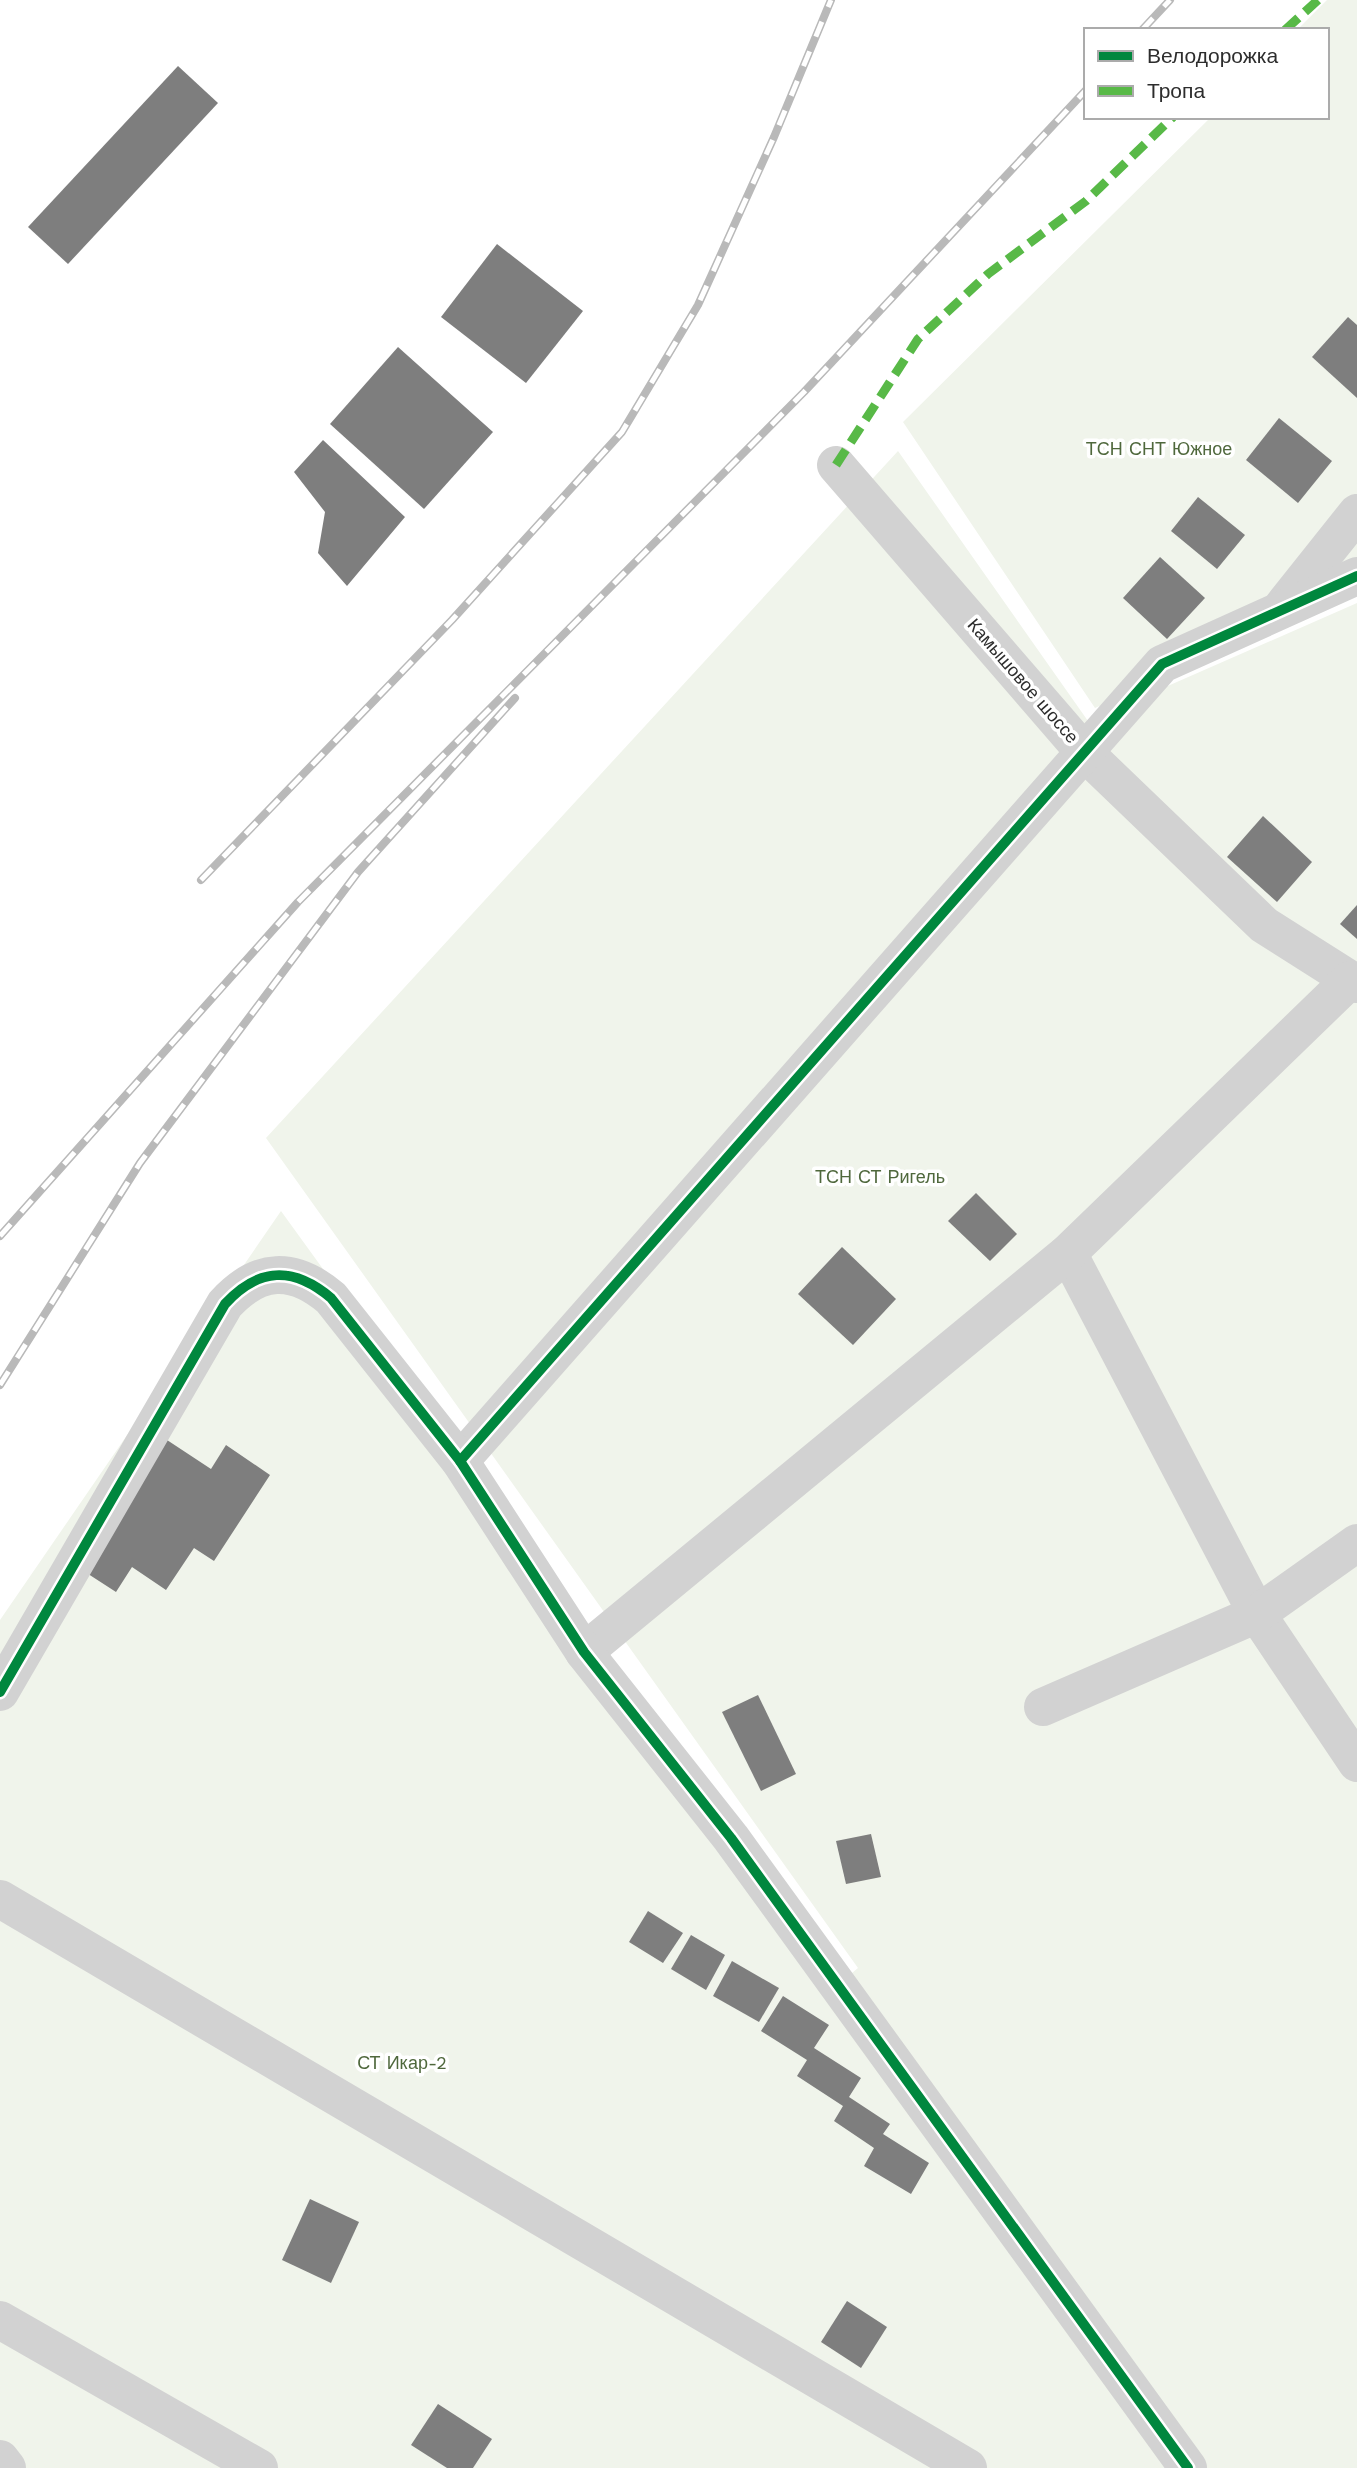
<svg xmlns="http://www.w3.org/2000/svg" width="1357" height="2468" font-family="'Work Sans',sans-serif">
	<style>
		.green { fill: #f0f4eb }
		.building { fill: #7e7e7e }
		.lines { fill: none; stroke-linecap: round; stroke-linejoin: round }
		.minor { stroke: #d2d2d2; stroke-width: 38 }
		.rail-casing { stroke: #b9b9b9; stroke-width: 8 }
		.rail { stroke: #fff; stroke-width: 5; stroke-dasharray: 16; stroke-linecap: butt }
		.quiet { stroke: #58b947; stroke-width: 9; stroke-dasharray: 18 9; stroke-linecap: butt }
		.cycleway-casing { stroke: #fff; stroke-width: 15 }
		.cycleway { stroke: #00873e; stroke-width: 10 }
		.labels { text-anchor: middle; stroke-width: 7; stroke-linejoin: round; paint-order: stroke }
		.park-label { font-size: 18px; fill: #4f683c; stroke: #fff }
		.street-label { font-size: 18px; fill: #2d2d2d; stroke: #fff }
	</style>
	<rect width="100%" height="100%" fill="#fff"/>
	<g class="green">
		<path d="M1327,0h30v591l-262,117 -192,-286 308,-305h116v-87h-30z"/>
		<path d="M898,451l190,270 269,-118v1865h-1357v-848l281,-409 559,772 18,-15 -592,-830z"/>
	</g>
	<g class="building">
		<path d="M178,66l40,37 -150,161 -40,-37z"/>
		<path d="M497,244l86,67 -57,72 -85,-66z"/>
		<path d="M1348,317l9,8v73l-45,-41z"/>
		<path d="M398,347l95,85 -69,77 -94,-85z"/>
		<path d="M1279,418l53,43 -34,42 -52,-43z"/>
		<path d="M323,440l82,77 -58,69 -29,-33 7,-41 -31,-40z"/>
		<path d="M1198,497l47,38 -28,34 -46,-38z"/>
		<path d="M1160,557l45,41 -38,41 -44,-41z"/>
		<path d="M1263,816l49,46 -35,40 -50,-45z"/>
		<path d="M1357,905v34l-17,-15z"/>
		<path d="M976,1193l41,41 -27,27 -42,-40z"/>
		<path d="M842,1247l54,52 -43,46 -55,-51z"/>
		<path d="M167,1440l44,29 15,-24 44,30 -56,86 -20,-13 -28,42 -34,-23 -16,25 -34,-22z"/>
		<path d="M758,1695l38,79 -35,17 -39,-79z"/>
		<path d="M871,1834l10,43 -35,7 -10,-43z"/>
		<path d="M648,1911l35,22 -20,30 -34,-21z"/>
		<path d="M691,1935l34,20 -19,35 -35,-21z"/>
		<path d="M732,1961l47,27 -20,34 -46,-26z"/>
		<path d="M783,1996l46,29 -15,23 47,30 -12,19 41,27 -7,10 46,29 -18,31 -47,-28 10,-18 -40,-27 9,-15 -46,-30 10,-16 -46,-29z"/>
		<path d="M310,2199l49,23 -28,61 -49,-23z"/>
		<path d="M847,2301l40,26 -26,41 -40,-26z"/>
		<path d="M438,2404l54,35 -19,29h-26l-36,-23z"/>
	</g>
	<g class="lines">
		<g class="minor">
			<path d="M836,465l249,288 179,172 93,59"/>
			<path d="M1283,606l74,-93"/>
			<path d="M1068,1253l189,361 100,149"/>
			<path d="M460,1461l702,-797 195,-88"/>
			<path d="M584,1652l484,-399 282,-273"/>
			<path d="M0,1692l225,-388c34,-37 68,-38 106,-6l129,163 124,191 147,186 457,630"/>
			<path d="M1043,1707l214,-93 100,-71"/>
			<path d="M0,1899l968,569"/>
			<path d="M0,2320l259,148"/>
			<path d="M0,2459l7,9"/>
		</g>
		<defs>
			<g id="rail">
				<path d="M1142,30l28,-30"/>
				<path d="M201,880l251,-260 170,-188 76,-127 76,-168 57,-137"/>
				<path d="M0,1236l298,-334 506,-510 282,-302"/>
				<path d="M0,1385l140,-222 218,-291 157,-174"/>
			</g>
		</defs>
		<use href="#rail" class="rail-casing"/>
		<use href="#rail" class="rail"/>
		<g class="quiet">
			<path d="M1285,30l33,-30"/>
			<path d="M836,465l82,-126 70,-65 98,-73 87,-84"/>
		</g>
		<defs>
			<g id="cycleway">
				<path d="M460,1461l702,-797 195,-88"/>
				<path d="M0,1692l225,-388c34,-37 68,-38 106,-6l129,163 124,191 147,186 457,630"/>
			</g>
		</defs>
		<use href="#cycleway" class="cycleway-casing"/>
		<use href="#cycleway" class="cycleway"/>
	</g>
	<g class="labels">
		<g class="park-label">
			<text x="1159" y="455">ТСН СНТ Южное</text>
			<text x="880" y="1183">ТСН СТ Ригель</text>
			<text x="402" y="2069">СТ Икар-2</text>
		</g>
		<g class="street-label">
			<text transform="translate(1023 681) rotate(49)" y="6">Камышовое шоссе</text>
		</g>
	</g>
	<rect x="1084" y="28" width="245" height="91" fill="#ffffff" stroke="#ababab" stroke-width="2"/>
	<rect x="1098" y="51" width="35" height="10" fill="#00873e" stroke="#ababab" stroke-width="2"/>
	<text x="1147" y="63" font-size="21" fill="#2d2d2d">Велодорожка</text>
	<rect x="1098" y="86" width="35" height="10" fill="#58b947" stroke="#ababab" stroke-width="2"/>
	<text x="1147" y="98" font-size="21" fill="#2d2d2d">Тропа</text>
</svg>
